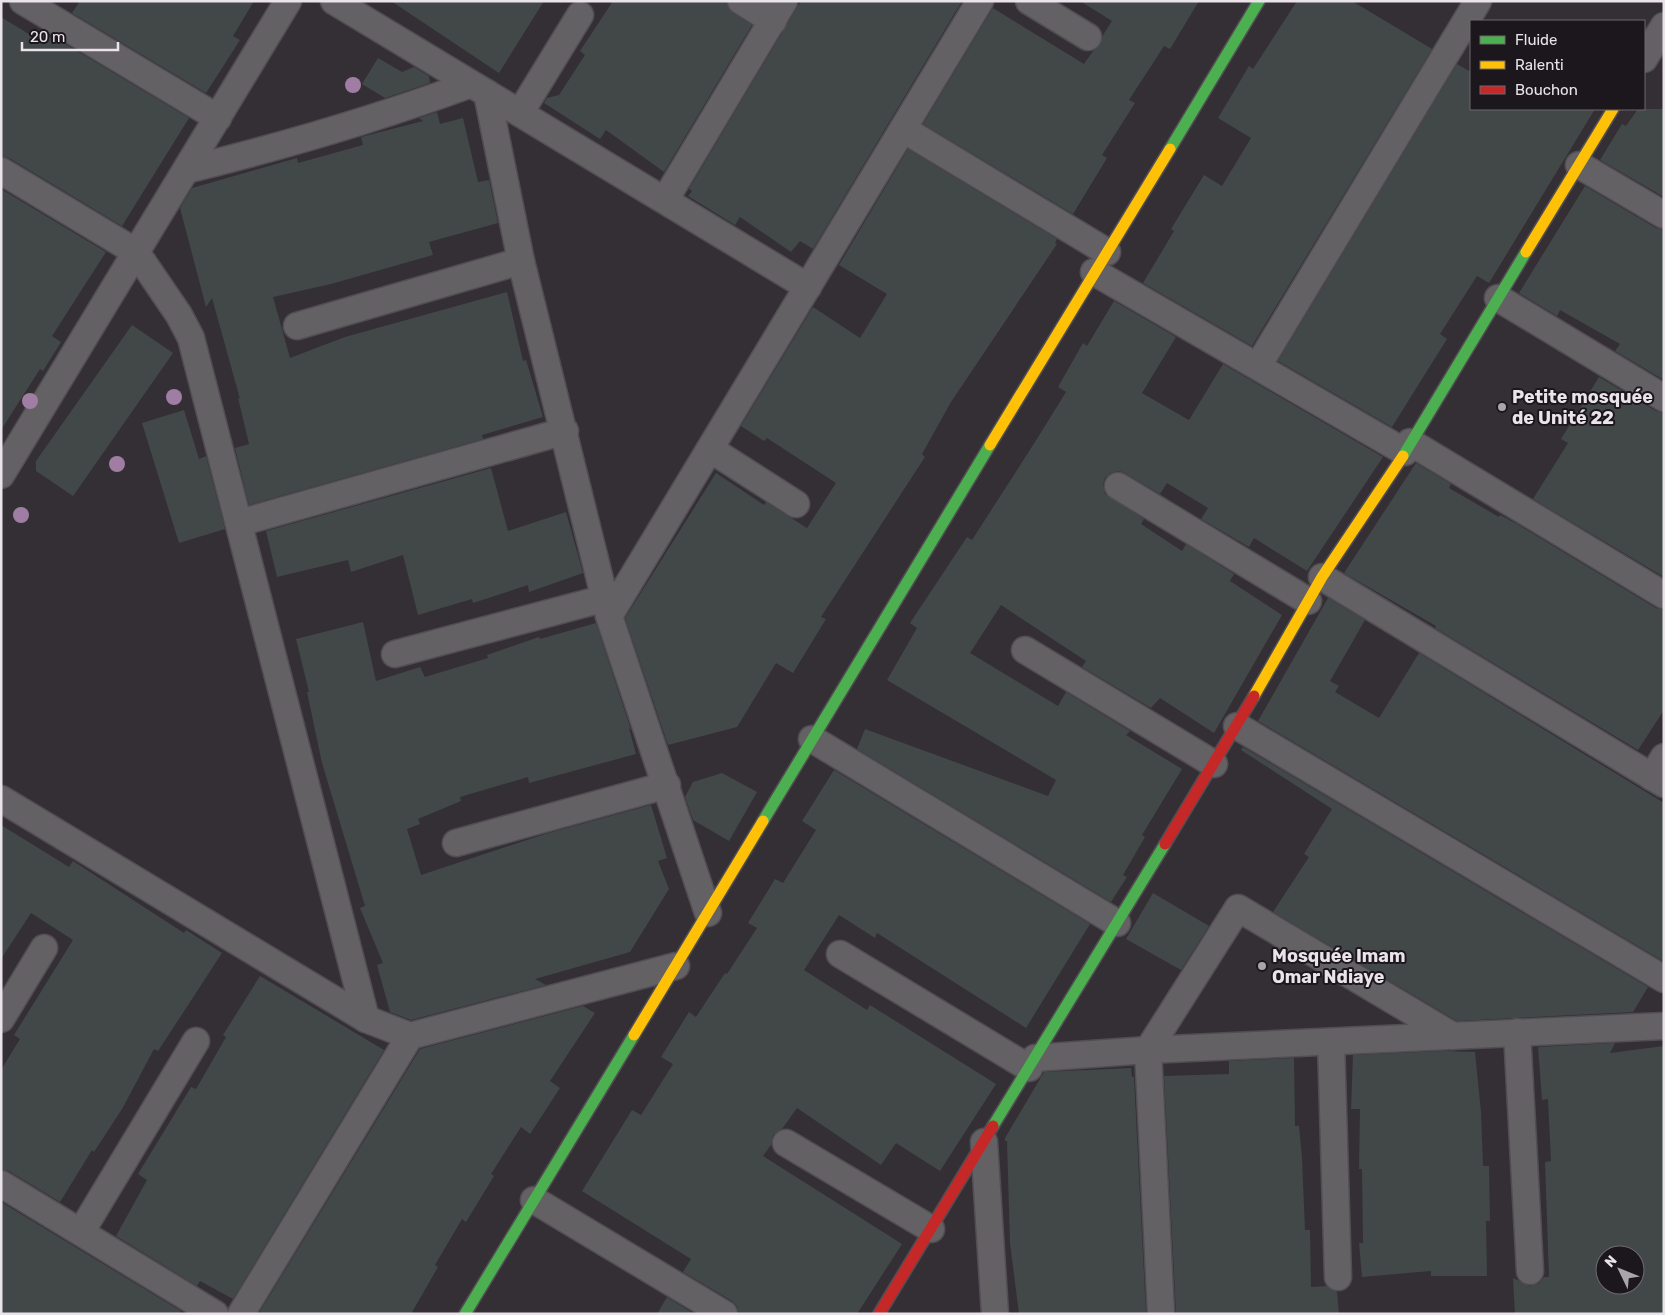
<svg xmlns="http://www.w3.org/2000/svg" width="1665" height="1315" font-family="Rubik,sans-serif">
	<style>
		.building { fill: #414847; fill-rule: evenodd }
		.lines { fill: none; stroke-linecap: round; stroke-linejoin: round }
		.street-casing { stroke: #514d52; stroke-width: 29 }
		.fast-casing { stroke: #514d52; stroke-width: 14 }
		.slow-casing { stroke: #514d52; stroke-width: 14 }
		.jam-casing { stroke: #514d52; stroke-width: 14 }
		.street { stroke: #646165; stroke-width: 26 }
		.fast { stroke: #4caf50; stroke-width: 11 }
		.slow { stroke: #ffc107; stroke-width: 11 }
		.jam { stroke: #c62828; stroke-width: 11 }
		.tree { fill: #a07ea4 }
		.poi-dot { fill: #aaa5ab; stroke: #1b171c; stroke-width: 2 }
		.labels { text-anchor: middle; stroke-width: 4; stroke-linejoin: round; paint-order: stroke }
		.poi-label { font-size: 18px; font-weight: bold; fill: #eae4ea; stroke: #1b171c; text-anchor: start }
	</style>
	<rect width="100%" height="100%" fill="#342f35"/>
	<g class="building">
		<path d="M80,1h174l-21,35 7,4 -34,53 -134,-80z"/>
		<path d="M391,1h153l-45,72z"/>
		<path d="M613,1h113l7,12 19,12 -88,147 -58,-42 -6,9 -56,-36 3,-5 12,-3 26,-40 -5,-4z"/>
		<path d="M801,1h161l-149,248 -13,-8 -9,11 -51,-35 -5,8 -47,-29 4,-5 -3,-2z"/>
		<path d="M1080,1h119l-29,48 -6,-3 -35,54 6,3 -33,52 5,3 -34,56 -150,-90 70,-116 91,56 9,-13 7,-6 3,-10 9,-14z"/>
		<path d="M1297,1h55l80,48 -180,297 -109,-63 31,-52 -3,-2 33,-54 18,11 29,-48 -33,-20 31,-52 4,3z"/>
		<path d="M1,17l36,22 4,-7 15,9 1,-2 132,79 -67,108 -113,-68 -8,-2z"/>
		<path d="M378,58l24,14 12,-5 15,9 1,7 -45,15 -23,-14z"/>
		<path d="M1457,64l14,8v37h124l-106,174 -12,-7 -37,58 7,5 -55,88 -114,-66z"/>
		<path d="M1638,109h26v88l-64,-37 22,-36 4,2z"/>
		<path d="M437,112l3,12 23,-6 15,64 11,-2 9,43 -69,19 4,13 -102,29 -58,13 17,61 55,-21 162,-45 16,69 3,-1 17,57 -61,18 1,4 -234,66 -14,-57 14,-4 -11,-46 2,1 -28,-101 -6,9 -26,-99 12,-20 105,-30 1,5 65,-18 -2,-8 62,-16 -4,-3z"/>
		<path d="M908,149l149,90 -2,4 2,1 -106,158 -29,52 3,3 -104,160 5,2 -33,54 -17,-10 -39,64 -69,18 -43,-127 91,-145 48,32 2,-3 41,26 29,-45 -69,-45 -3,3 -23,-15 72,-119 47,31 27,-44 -48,-29z"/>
		<path d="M1585,186l71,42 8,2v150l-49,-29 5,-7 -60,-34 -3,6 -38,-23z"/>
		<path d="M1,189l105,63 -54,84 9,6 -18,29 -3,-2 -39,61z"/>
		<path d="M1114,301l62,36 -34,56 45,26 2,1 34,-56 160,93 -76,114 -53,-33 -5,9 -48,-28 7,-11 -41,-25 -7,11 -35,-21 -6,-2 -8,2 -6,5 -2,7 2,9 39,25 -3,5 41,27 4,-7 48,30 -4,7 52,34 -68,118 -54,-35 -9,10 -69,-41 4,-6 -85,-56 -31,48 88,53 8,-14 64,39 -4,4 56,34 -40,66 3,2 -22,38 4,2 -16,25 -254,-153 8,-20 183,67 8,-16 -169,-100 30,-52 -7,-5 57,-86 5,3 63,-98 31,-50 -8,-5 25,-44 4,3z"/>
		<path d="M132,325l41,28 -100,143 -37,-25v-10z"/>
		<path d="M1599,377l57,34 8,2v164l-131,-78 35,-56 -7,-4z"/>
		<path d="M184,410l15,49 7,-3 19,73 -46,14 -37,-120z"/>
		<path d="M1416,463l35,21 -2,4 50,29 1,-2 17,9 139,84 8,2v100l-26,40 -203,-122 1,-2 -92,-53z"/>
		<path d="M491,468l17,63 58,-19 17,61 -54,19 -1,-7 -55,18 -1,-4 -54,16 -15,-60 -52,17 -3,-12 -71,17 -11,-46z"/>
		<path d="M1328,598l37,22 -35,61 9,5 -4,6 44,26 40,-65 245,150 -1,158 -405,-240z"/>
		<path d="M363,622l13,59 44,-14 5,10 63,-19 -1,-3 52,-18 1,2 56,-16 35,107 -2,-2 7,26 -107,29 -1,-6 -68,20 1,4 -43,18 2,5 -13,5 14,46 124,-41 106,-29 16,53 -9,3 11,28 -39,63 -95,27 11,6 -135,35 -21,-8 -13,-47 6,-2 -23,-55 5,-2 -43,-143 -15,-71h2l-13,-53z"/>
		<path d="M1243,747l405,240 -15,25 -176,9 -184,-109 36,-55 -5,-3 28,-45 -91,-59z"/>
		<path d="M834,770l256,154 -64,104 -149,-95 -2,5 -36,-23 -35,55 63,40 3,-5 126,79 -56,87 -44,-28 -15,22 -84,-57 -15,21 -9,6 -2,10 -8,11 139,88 -45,70h-118l-2,-8 -5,-5 -49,-29 8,-13 -109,-68 50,-81 9,5 32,-51 -12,-7 28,-45 7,5 29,-44 2,1 30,-46 -9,-5 27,-44 8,4 33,-53 -14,-9z"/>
		<path d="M722,773l35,19 -28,49 -36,-21 -8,-23 8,-15z"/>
		<path d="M1,825l68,42 4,-6 111,72 2,-3 36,23 -64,98 -4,-2 -32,60 -28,43 -2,-2 -32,52 -51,-31 -8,-2v-99l19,-31 -6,-4 59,-95 -42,-27 -30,46z"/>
		<path d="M1153,893l56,33 -28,44 -55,-31z"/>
		<path d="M260,976l124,74 -151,249 -33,-18 -3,5 -81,-50 31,-56 -9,-6 53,-87 5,2 30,-52 -3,-2z"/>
		<path d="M583,1006l12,7 -45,68 10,7 -30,46 -9,-7 -30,47 3,2 -28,46 -4,-3 -27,46 3,2 -27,47 -152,-1 161,-264z"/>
		<path d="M1615,1043l-5,10 54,-7v268h-149l-2,-36 17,8 9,-3 5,-6h5l-4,-115 6,-1 -3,-62 -6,1 -4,-53zM1605,1255h30v30h-30z"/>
		<path d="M1444,1051l31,1 6,60 2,54h6l1,55h-4l1,55h-56v-5l-69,6 -3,-34h4l-1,-74h-3l1,-60h-9l2,-54z"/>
		<path d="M1294,1058l1,68h4l3,32 3,72h5l1,57 16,-1 10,6 2,22h-163l-12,-238 65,-2v-13z"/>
		<path d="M1131,1068l1,9h2l12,237h-127l-9,-71 -3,-102h-2v-3l39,-66z"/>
		<path d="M1,1202l180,109 -1,3h-179z"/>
		<path d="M667,1297l27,17h-37z"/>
	</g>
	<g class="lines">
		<defs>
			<g id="street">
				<path d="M23,1l195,117"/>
				<path d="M334,1l474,286"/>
				<path d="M741,1l32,20"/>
				<path d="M1029,1l59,36"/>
				<path d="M1644,59l20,-33"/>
				<path d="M487,93l34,168 88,355 99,297"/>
				<path d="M520,113l60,-98"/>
				<path d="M903,129l204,123"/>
				<path d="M1579,165l85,50"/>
				<path d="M186,170c98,-24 190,-51 285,-86"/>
				<path d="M1,171l135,81 43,63 12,23 175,681"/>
				<path d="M665,200l119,-199"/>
				<path d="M1094,272l311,180"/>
				<path d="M1498,298l166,100"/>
				<path d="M297,326l224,-65"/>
				<path d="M1258,366l220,-365"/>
				<path d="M1410,442l254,153"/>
				<path d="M710,449l86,55"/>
				<path d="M1,475l287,-474"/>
				<path d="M1118,486l190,115"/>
				<path d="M239,523l326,-92"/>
				<path d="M1322,577l342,207"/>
				<path d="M609,616l371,-615"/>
				<path d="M1025,650l189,114"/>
				<path d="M395,654l211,-56"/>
				<path d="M1237,726l427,253"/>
				<path d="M812,739l305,184"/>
				<path d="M1652,777l12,-20"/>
				<path d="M1,799l365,220 44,17 266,-70"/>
				<path d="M456,843l211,-58"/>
				<path d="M840,954l189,114"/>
				<path d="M1,1019l43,-71"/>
				<path d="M1517,1032l13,239"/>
				<path d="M1331,1042l7,235"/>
				<path d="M1035,1058l113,-8 516,-24"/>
				<path d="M984,1142l11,172"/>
				<path d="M786,1143l145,86"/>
				<path d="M1,1184l214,130"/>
				<path d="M534,1200l190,114"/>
				<path d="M81,1232l115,-191"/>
				<path d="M241,1314l169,-278"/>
				<path d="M1161,1314l-13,-264 90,-142 215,128"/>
			</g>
			<g id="fast">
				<path d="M1170,149l89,-148"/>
				<path d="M1403,456l123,-204"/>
				<path d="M763,821l227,-376"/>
				<path d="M993,1126l172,-282"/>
				<path d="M465,1314l169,-279"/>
			</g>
			<g id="slow">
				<path d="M1526,252l87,-143"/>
				<path d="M990,445l180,-296"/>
				<path d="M1254,696l68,-119 81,-121"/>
				<path d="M634,1035l129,-214"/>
			</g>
			<g id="jam">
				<path d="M1165,844l89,-148"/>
				<path d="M879,1314l114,-188"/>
			</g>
		</defs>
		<use href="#street" class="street-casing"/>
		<use href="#fast" class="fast-casing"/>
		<use href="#slow" class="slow-casing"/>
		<use href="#jam" class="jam-casing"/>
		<use href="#street" class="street"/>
		<use href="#fast" class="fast"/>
		<use href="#slow" class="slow"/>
		<use href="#jam" class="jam"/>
	</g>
	<g class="tree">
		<circle cx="353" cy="85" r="8"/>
		<circle cx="174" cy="397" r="8"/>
		<circle cx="30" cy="401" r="8"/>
		<circle cx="117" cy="464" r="8"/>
		<circle cx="21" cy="515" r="8"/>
	</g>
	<g class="poi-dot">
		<circle cx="1502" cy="407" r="5"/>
		<circle cx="1262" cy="966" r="5"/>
	</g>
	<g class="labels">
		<g class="poi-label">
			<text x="1512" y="403">Petite mosquée<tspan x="1512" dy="21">de Unité 22</tspan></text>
			<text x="1272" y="962">Mosquée Imam<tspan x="1272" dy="21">Omar Ndiaye</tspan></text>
		</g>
	</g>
	<rect width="1665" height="1315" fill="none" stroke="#eae4ea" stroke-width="5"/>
	<rect x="1470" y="20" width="175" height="90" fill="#1b171c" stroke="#6e696e"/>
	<rect x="1480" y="36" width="25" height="8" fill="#4caf50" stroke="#6e696e"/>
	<text x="1515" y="45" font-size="15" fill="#eae4ea">Fluide</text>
	<rect x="1480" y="61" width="25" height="8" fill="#ffc107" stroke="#6e696e"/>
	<text x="1515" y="70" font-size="15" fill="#eae4ea">Ralenti</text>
	<rect x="1480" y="86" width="25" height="8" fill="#c62828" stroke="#6e696e"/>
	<text x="1515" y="95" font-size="15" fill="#eae4ea">Bouchon</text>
	<g transform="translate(1620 1270) rotate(313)"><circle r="24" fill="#1b171c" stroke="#6e696e"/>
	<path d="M0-4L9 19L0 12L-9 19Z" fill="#aaa5ab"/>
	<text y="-8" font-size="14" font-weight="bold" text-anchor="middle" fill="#eae4ea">N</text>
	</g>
	<path d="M22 42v8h96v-8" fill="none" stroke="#eae4ea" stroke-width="2.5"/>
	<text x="30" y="42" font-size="15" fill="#eae4ea" stroke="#1b171c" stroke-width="4" paint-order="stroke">20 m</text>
</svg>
